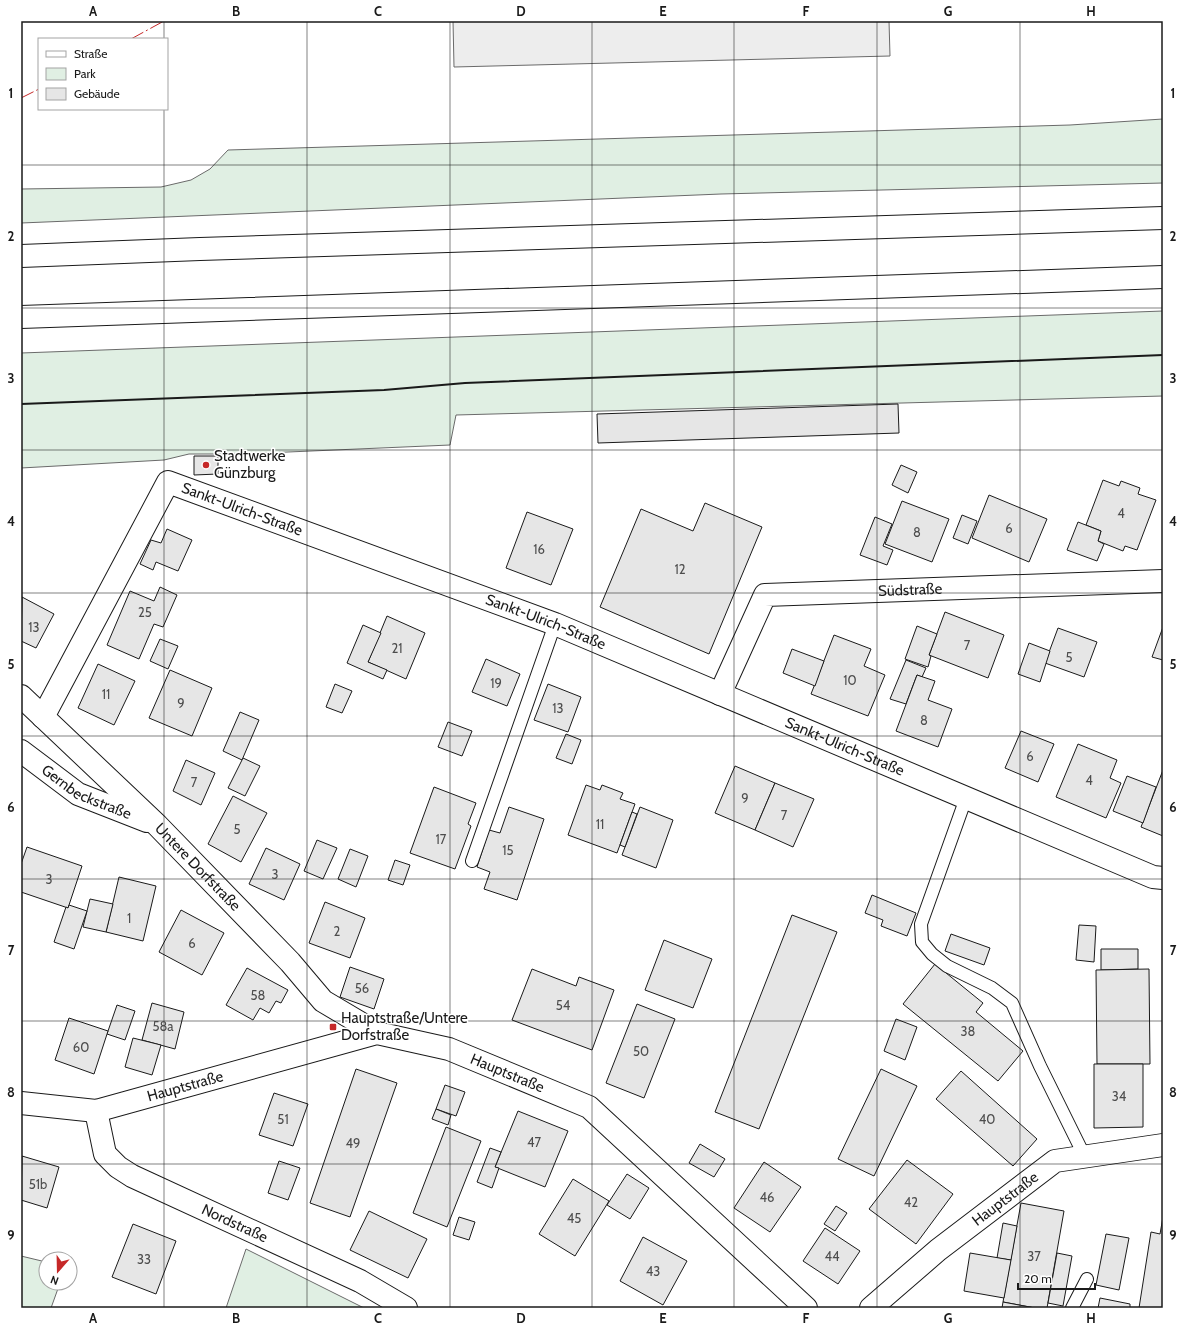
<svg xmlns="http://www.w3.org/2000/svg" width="1184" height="1329" font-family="Cabin,sans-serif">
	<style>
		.green { fill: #e0efe3; stroke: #6a6a6a }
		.parking { fill: #ededed; stroke: #6a6a6a }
		.building { fill: #e6e6e6; stroke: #1a1a1a }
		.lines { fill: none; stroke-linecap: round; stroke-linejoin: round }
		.lane-casing { stroke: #1a1a1a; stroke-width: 14 }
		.street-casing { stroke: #1a1a1a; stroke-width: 24 }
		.highway-casing { stroke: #1a1a1a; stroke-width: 24 }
		.lane { stroke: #fff; stroke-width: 12 }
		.street { stroke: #fff; stroke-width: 22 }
		.highway { stroke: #fff; stroke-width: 22 }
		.wall { stroke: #1a1a1a; stroke-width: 2 }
		.power { stroke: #c62828; stroke-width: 1; stroke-dasharray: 14 3 2 3; stroke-linecap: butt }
		.grid { fill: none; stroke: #1a1a1a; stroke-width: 1; stroke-opacity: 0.55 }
		.poi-dot { fill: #c62828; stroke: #fff; stroke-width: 1.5 }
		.labels { text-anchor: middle; stroke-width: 3; stroke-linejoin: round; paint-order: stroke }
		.number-label { font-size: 13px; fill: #4d4d4d }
		.poi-label { font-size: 15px; fill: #1a1a1a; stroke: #fff; text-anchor: start }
		.street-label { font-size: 15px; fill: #1a1a1a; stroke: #fff }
		.neatline { fill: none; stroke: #1a1a1a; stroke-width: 1.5 }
		.grid-label { font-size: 13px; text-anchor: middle; font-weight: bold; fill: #1a1a1a }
	</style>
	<rect width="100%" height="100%" fill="#fff"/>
	<g class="green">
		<path d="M1163,119v64l-442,11 -700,29v-34l140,-2 30,-7 19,-11 18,-19 842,-25z"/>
		<path d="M1163,311v85l-707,19 -6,30 -208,9h-53l-25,6 -143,8v-115z"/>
		<path d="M246,1249l118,59h-138z"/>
		<path d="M21,1256l25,6v21h14l-9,25h-30z"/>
	</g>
	<path class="parking" d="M453,21h436l1,35 -436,11z"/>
	<g class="building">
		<path d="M898,404l1,29 -301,10 -1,-29z"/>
		<path d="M194,456h24v18l-24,1z"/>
		<path d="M901,465l16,7 -9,21 -16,-8z"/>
		<path d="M1103,480l16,6 2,-5 19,7 -2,6 18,6 -19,50 -12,-4 -2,5 -25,-10 3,-10 -15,-6z"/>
		<path d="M989,495l58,24 -18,43 -57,-24z"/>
		<path d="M902,501l47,18 -17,43 -47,-18z"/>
		<path d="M705,503l57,24 -53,127 -109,-47 41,-98 52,22z"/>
		<path d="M527,512l46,17 -22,56 -45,-17z"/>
		<path d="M962,515l15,6 -9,23 -15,-6z"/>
		<path d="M875,517l17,7 -9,22 10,4 -6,15 -27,-10z"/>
		<path d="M1078,522l23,9 -3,10 6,3 -7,17 -30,-11z"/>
		<path d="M167,529l25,11 -14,31 -22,-9 -3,8 -13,-6 11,-24 10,3z"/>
		<path d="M160,587l17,8 -14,32 -9,-3 -15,35 -32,-14 23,-54 24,10z"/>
		<path d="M22,597l32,17 -18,34 -15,-7z"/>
		<path d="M945,612l59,23 -16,43 -59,-23z"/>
		<path d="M387,616l38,17 -19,46 -38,-17z"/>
		<path d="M363,625l18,8 -13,29 19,8 -4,9 -36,-16z"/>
		<path d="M917,626l20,8 -8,21 2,1 -3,11 -23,-8z"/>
		<path d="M1163,627v33l-11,-3z"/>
		<path d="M1058,628l39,14 -13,35 -39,-14z"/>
		<path d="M834,635l37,14 -7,17 21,9 -17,41 -57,-22z"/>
		<path d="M160,639l18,7 -10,23 -18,-8z"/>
		<path d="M1029,643l21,8 -10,31 -22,-8z"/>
		<path d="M792,649l32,12 -9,25 -32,-13z"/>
		<path d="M486,659l34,15 -13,32 -35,-14z"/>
		<path d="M906,660l20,8 -4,9 -5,-2 -11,29 -16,-5z"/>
		<path d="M98,664l37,17 -21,44 -36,-17z"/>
		<path d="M170,670l42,18 -20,48 -43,-18z"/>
		<path d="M917,675l18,6 -7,19 24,9 -14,38 -42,-16z"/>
		<path d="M335,684l17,7 -10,22 -16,-6z"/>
		<path d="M548,684l33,13 -13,35 -34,-12z"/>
		<path d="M240,712l19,8 -17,40 -19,-9z"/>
		<path d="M448,722l24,9 -10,25 -24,-9z"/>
		<path d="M1021,731l33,13 -16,38 -33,-14z"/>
		<path d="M566,734l15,6 -9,24 -16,-6z"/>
		<path d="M1078,744l39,16 -7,18 11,5 -15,35 -50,-21z"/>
		<path d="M243,758l17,8 -15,30 -17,-8z"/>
		<path d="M186,760l29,13 -14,32 -28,-14z"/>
		<path d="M735,766l40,17 -20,47 -40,-17z"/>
		<path d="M1163,770v66l-22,-9z"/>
		<path d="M1127,776l29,11 -13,36 -30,-12z"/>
		<path d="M775,783l39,16 -21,48 -38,-17z"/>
		<path d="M586,785l14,5 2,-5 21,8 -3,6 15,5 -18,49 -49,-18z"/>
		<path d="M434,787l42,16 -8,21 3,2 -16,43 -45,-16z"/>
		<path d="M233,796l34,17 -26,49 -33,-18z"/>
		<path d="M509,807l35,12 -27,81 -33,-11 6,-17 -13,-5 12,-37 11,3z"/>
		<path d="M640,807l33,13 -17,48 -34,-13z"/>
		<path d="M632,812l5,2 -12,33 -5,-2z"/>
		<path d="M317,840l20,8 -14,31 -19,-8z"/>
		<path d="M27,847l55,19 -14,42 -47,-16v-28z"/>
		<path d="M266,848l34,16 -16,36 -35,-16z"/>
		<path d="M350,849l18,7 -12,31 -18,-8z"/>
		<path d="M395,860l15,5 -7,20 -15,-5z"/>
		<path d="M119,877l37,9 -13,55 -37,-9z"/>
		<path d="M872,895l44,18 -9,23 -26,-10 2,-6 -18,-7z"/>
		<path d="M90,899l23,5 -7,28 -23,-5z"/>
		<path d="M325,902l40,16 -15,40 -41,-15z"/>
		<path d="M69,905l18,6 -13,38 -20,-7 12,-35 2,1z"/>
		<path d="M181,910l43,23 -22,42 -43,-23z"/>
		<path d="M792,915l45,17 -78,197 -44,-17z"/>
		<path d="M1079,925l17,1 -2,36 -18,-2z"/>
		<path d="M951,934l39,14 -6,17 -39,-14z"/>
		<path d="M664,940l48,19 -19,49 -48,-18z"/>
		<path d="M1101,949h37v20l-37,1z"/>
		<path d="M935,964l48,39 -7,9 47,39 -25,30 -95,-77z"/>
		<path d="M350,967l34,12 -10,30 -34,-12z"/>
		<path d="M247,968l41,22 -7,13 -5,-2 -7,12 -9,-5 -7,12 -27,-15z"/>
		<path d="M532,969l44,17 3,-9 35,13 -22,60 -80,-30z"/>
		<path d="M1149,969l1,95h-53l-1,-94z"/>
		<path d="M152,1003l32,9 -9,37 -33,-9z"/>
		<path d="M637,1004l38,15 -31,79 -38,-15z"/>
		<path d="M117,1005l18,6 -10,29 -18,-6z"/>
		<path d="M69,1018l39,13 -14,43 -39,-14z"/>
		<path d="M896,1019l21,8 -12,33 -21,-9z"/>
		<path d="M133,1038l28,7 -9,30 -27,-8z"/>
		<path d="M1094,1064h49v63l-49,1z"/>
		<path d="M356,1069l41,14 -47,134 -40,-14z"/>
		<path d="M881,1069l36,17 -43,90 -36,-17z"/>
		<path d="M961,1071l76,68 -24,27 -77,-67z"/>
		<path d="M445,1085l20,7 -9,24 -20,-7z"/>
		<path d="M274,1093l34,11 -15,42 -34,-11z"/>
		<path d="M436,1109l15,6 -3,10 -16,-6z"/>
		<path d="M518,1111l50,20 -23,56 -50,-20z"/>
		<path d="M446,1127l35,14 -34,86 -34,-14z"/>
		<path d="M700,1144l25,15 -11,18 -25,-14z"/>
		<path d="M490,1148l11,4 -6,15 4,1 -7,20 -15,-6z"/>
		<path d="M22,1156l37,11 -12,41 -26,-8z"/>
		<path d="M907,1160l46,34 -37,50 -47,-35z"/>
		<path d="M279,1161l21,7 -12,32 -20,-7z"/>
		<path d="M764,1162l37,25 -31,45 -36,-24z"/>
		<path d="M627,1174l22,14 -19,31 -23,-14z"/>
		<path d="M573,1179l36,22 -34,55 -36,-22z"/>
		<path d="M1021,1203l43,8 -17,97h-12l-32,-6z"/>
		<path d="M836,1206l11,7 -12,18 -11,-7z"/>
		<path d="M369,1211l58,28 -19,39 -58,-28z"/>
		<path d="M459,1217l16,5 -6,18 -16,-5z"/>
		<path d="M1163,1217v91h-24l12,-76 9,2z"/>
		<path d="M1003,1223l14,3 -6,34 -14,-2z"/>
		<path d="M133,1224l43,17 -20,53 -44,-17z"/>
		<path d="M825,1228l35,23 -22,33 -35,-23z"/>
		<path d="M1106,1234l23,4 -10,52 -23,-5z"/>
		<path d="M643,1237l44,24 -24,44 -43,-24z"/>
		<path d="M970,1253l41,7 -7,38 -40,-7z"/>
		<path d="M1057,1253l15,3 -9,50 -15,-3z"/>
		<path d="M1100,1298l30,6v4h-32z"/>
		<path d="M1003,1302l32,6h-33z"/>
	</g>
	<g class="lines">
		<defs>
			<g id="lane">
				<path d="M966,798l-45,126 1,18 10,12 15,12 45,22 20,15 28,63 45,91"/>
				<path d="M472,861l83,-237"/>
				<path d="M1072,1308l15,-29"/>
			</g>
			<g id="street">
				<path id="s1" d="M720,694l45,-99 398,-14"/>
				<path id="s2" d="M21,696l136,129 133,137 33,39 54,32"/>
				<path id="s3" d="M43,717l125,-235 387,142 598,253 10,1"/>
				<path id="s4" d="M21,751l57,43 69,27"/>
				<path id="s5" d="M21,1103l75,8 281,-78 72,16 140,58 217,201"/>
				<path id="s6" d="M96,1111l9,43 13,13 14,9 228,105 46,27"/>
				<path id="s7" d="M871,1308l67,-58 117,-89 108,-16"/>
			</g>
			<g id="highway">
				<path d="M21,256l179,-7 963,-31"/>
				<path d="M21,317l1142,-40"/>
			</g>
		</defs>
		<use href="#lane" class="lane-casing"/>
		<use href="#street" class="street-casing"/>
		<use href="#highway" class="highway-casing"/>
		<use href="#lane" class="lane"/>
		<use href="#street" class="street"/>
		<use href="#highway" class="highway"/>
		<path class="wall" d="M21,404l363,-14 81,-7 698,-28"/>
		<g class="power">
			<path d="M131,39l33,-18"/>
			<path d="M21,98l18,-9"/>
		</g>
	</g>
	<path class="grid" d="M164,21v18M307,21v1287M450,21v1287M592,21v1287M734,21v1287M877,21v1287M1020,21v1287M164,109v1199M21,165h1142M21,308h1142M21,450h1142M21,593h1142M21,736h1142M21,879h1142M21,1021h1142M21,1164h1142"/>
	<g class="poi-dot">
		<circle cx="206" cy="465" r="4"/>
		<rect x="329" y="1023" width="8" height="8" rx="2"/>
	</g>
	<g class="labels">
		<g class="number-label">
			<text x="1121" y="518">4</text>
			<text x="1009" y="533">6</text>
			<text x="917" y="537">8</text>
			<text x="539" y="554">16</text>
			<text x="680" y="574">12</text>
			<text x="145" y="617">25</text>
			<text x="34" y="632">13</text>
			<text x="967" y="650">7</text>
			<text x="397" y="653">21</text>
			<text x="1069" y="662">5</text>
			<text x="850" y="685">10</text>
			<text x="496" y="688">19</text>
			<text x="106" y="699">11</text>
			<text x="181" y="708">9</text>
			<text x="558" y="713">13</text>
			<text x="924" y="725">8</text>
			<text x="1030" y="761">6</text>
			<text x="1089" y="785">4</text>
			<text x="194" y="787">7</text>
			<text x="745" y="803">9</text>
			<text x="784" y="820">7</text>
			<text x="600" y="829">11</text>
			<text x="237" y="834">5</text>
			<text x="441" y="844">17</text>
			<text x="508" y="855">15</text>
			<text x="275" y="879">3</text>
			<text x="49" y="884">3</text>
			<text x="129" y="923">1</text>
			<text x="337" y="936">2</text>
			<text x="192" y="948">6</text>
			<text x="362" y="993">56</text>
			<text x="258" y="1000">58</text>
			<text x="563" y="1010">54</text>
			<text x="163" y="1031">58a</text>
			<text x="968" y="1036">38</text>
			<text x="81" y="1052">60</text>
			<text x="641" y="1056">50</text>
			<text x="1119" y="1101">34</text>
			<text x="283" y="1124">51</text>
			<text x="987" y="1124">40</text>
			<text x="534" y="1147">47</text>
			<text x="353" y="1148">49</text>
			<text x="38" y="1189">51b</text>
			<text x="767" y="1202">46</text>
			<text x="911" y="1207">42</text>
			<text x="574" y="1223">45</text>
			<text x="832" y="1261">44</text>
			<text x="1034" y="1261">37</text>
			<text x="144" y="1264">33</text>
			<text x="653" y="1276">43</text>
		</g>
		<g class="poi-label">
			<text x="214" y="461">Stadtwerke<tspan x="214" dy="17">Günzburg</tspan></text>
			<text x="341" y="1023">Hauptstraße/Untere<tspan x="341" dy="17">Dorfstraße</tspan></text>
		</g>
		<g class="street-label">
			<text dy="5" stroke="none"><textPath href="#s3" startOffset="345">Sankt-Ulrich-Straße</textPath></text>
			<text dy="5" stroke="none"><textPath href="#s1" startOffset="254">Südstraße</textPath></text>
			<text dy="5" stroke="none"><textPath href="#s3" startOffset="669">Sankt-Ulrich-Straße</textPath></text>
			<text dy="5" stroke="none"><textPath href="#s3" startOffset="993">Sankt-Ulrich-Straße</textPath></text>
			<text dy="5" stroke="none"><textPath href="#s4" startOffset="78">Gernbeckstraße</textPath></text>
			<text dy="5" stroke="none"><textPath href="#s2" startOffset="246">Untere Dorfstraße</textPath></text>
			<text dy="5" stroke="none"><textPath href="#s5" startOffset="504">Hauptstraße</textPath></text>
			<text dy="5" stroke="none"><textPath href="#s5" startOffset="168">Hauptstraße</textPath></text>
			<text dy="5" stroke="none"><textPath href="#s7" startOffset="173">Hauptstraße</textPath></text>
			<text dy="5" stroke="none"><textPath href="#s6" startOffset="192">Nordstraße</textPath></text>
		</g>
	</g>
	<rect width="1184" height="1329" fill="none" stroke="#ffffff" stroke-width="44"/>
	<rect x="38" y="38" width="130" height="72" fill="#ffffff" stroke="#a3a3a3"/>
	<rect x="46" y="51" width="20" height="6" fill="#ffffff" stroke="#a3a3a3"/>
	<text x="74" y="58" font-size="12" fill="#1a1a1a">Straße</text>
	<rect x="46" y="68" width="20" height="12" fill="#e0efe3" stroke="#a3a3a3"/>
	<text x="74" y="78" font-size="12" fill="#1a1a1a">Park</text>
	<rect x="46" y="88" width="20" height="12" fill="#e6e6e6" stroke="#a3a3a3"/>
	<text x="74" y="98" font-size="12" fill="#1a1a1a">Gebäude</text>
	<g transform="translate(58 1271) rotate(200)"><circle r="19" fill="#ffffff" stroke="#a3a3a3"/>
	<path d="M0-3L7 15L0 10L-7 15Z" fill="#c62828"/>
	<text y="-6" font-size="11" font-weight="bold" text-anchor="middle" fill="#1a1a1a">N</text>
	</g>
	<path d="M1018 1283v6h77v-6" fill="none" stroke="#1a1a1a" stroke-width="2"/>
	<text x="1024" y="1283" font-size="12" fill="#1a1a1a" stroke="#ffffff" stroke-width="3" paint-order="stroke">20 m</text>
	<rect x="22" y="22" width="1140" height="1285" class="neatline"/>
	<g class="grid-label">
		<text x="93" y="16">A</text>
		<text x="236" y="16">B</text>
		<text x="378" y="16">C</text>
		<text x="521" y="16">D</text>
		<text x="663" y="16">E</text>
		<text x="806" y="16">F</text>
		<text x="948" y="16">G</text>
		<text x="1091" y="16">H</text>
		<text x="11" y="98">1</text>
		<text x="1173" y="98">1</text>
		<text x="11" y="241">2</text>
		<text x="1173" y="241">2</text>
		<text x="11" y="383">3</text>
		<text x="1173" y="383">3</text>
		<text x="11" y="526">4</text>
		<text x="1173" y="526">4</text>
		<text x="11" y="669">5</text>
		<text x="1173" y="669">5</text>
		<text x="11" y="812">6</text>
		<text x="1173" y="812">6</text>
		<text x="11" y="955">7</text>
		<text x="1173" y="955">7</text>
		<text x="11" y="1097">8</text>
		<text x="1173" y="1097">8</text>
		<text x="11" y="1240">9</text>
		<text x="1173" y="1240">9</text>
		<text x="93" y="1323">A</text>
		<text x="236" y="1323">B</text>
		<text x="378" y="1323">C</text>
		<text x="521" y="1323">D</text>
		<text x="663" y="1323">E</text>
		<text x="806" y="1323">F</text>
		<text x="948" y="1323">G</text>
		<text x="1091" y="1323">H</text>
	</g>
</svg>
